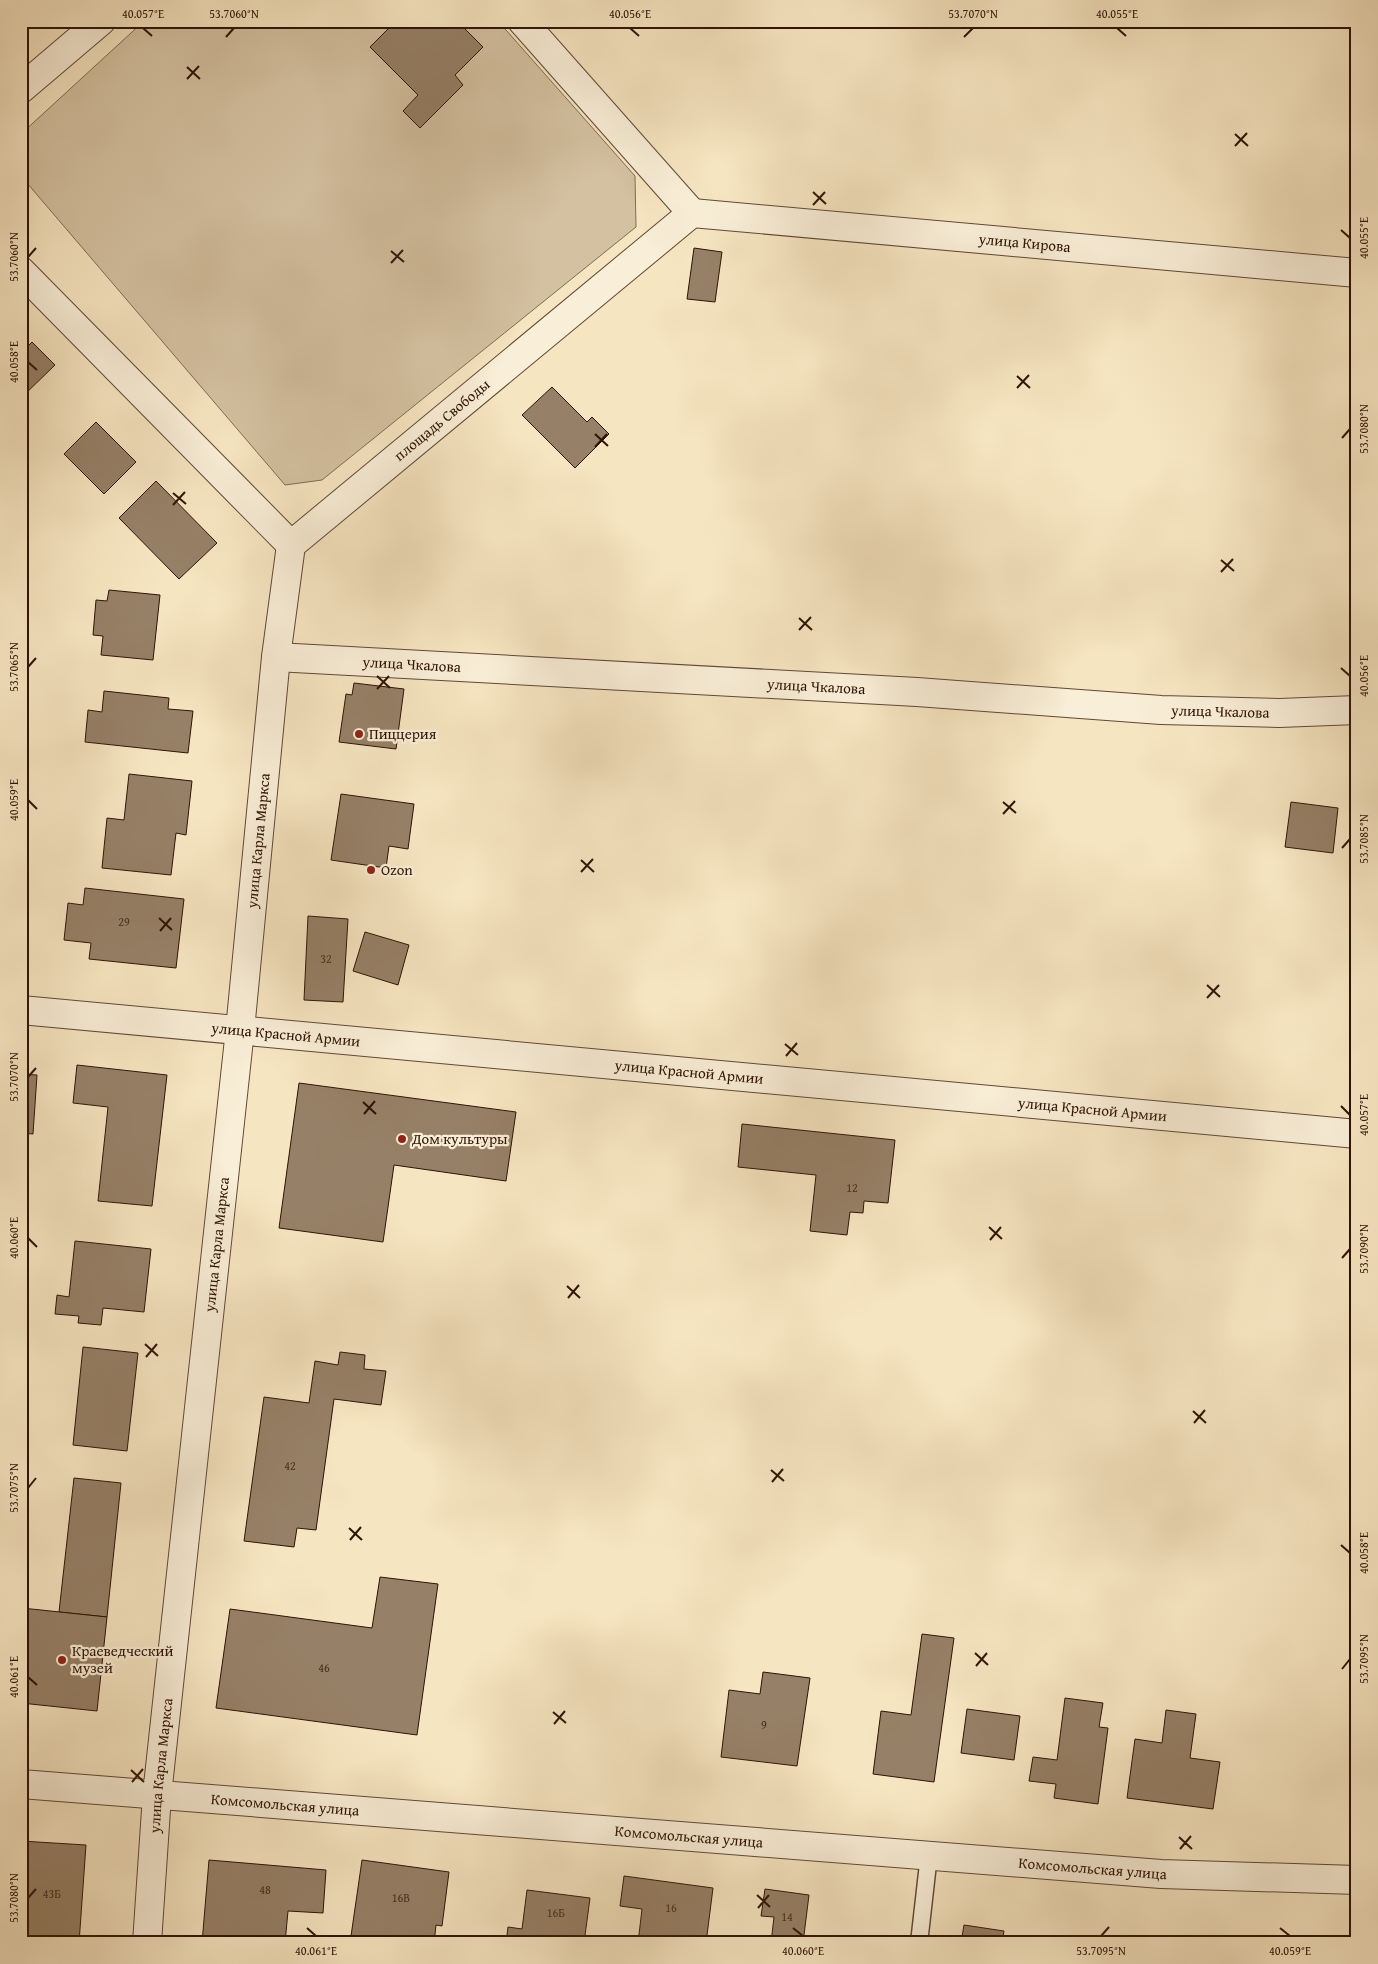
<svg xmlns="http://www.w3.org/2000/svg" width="1378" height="1964" font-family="'Gentium Book Plus',serif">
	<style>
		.green { fill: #d4c1a1; stroke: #826a54 }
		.building { fill: #968067; stroke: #2f1306 }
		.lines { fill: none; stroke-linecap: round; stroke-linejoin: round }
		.lane-casing { stroke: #614835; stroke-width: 19 }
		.street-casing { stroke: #614835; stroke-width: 30 }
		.lane { stroke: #f9eed7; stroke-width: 16 }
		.street { stroke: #f9eed7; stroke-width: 28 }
		.ticks { fill: none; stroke: #2f1306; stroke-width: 2 }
		.poi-dot { fill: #8f2418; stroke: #f9eed7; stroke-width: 2 }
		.labels { text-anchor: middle; stroke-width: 4.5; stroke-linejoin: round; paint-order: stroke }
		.number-label { font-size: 12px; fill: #492e1e }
		.street-label { font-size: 15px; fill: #2f1306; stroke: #f9eed7 }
		.poi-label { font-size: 15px; fill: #2f1306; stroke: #f9eed7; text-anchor: start }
		.neatline { fill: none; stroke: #2f1306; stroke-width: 2 }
		.ticks-label { font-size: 12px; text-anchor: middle; fill: #2f1306 }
	</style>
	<rect width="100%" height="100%" fill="#f6e5c1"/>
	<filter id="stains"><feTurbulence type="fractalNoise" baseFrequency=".004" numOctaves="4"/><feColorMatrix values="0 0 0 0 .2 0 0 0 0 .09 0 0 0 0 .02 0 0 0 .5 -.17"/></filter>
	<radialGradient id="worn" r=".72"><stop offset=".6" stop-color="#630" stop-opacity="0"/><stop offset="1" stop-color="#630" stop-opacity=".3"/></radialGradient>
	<path class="green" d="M144,21h354l137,155 1,51 -314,253 -37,5 -264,-309v-42z"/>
	<g class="building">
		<path d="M396,21h61l26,26 -28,28 8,10 -43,43 -17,-17 15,-16 -48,-48z"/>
		<path d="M694,248l28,4 -7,50 -28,-3z"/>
		<path d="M32,342l23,23 -34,33v-45z"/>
		<path d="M552,387l35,35 5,-5 17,17 -34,34 -53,-53z"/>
		<path d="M96,422l40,40 -32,32 -40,-40z"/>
		<path d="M156,481l61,62 -38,36 -60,-61z"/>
		<path d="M109,590l51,5 -7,65 -52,-5 2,-19 -10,-1 3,-35 11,1z"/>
		<path d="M354,683l50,6 -8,60 -57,-7 7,-48 6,1z"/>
		<path d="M104,691l65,7 -1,11 25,2 -5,42 -103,-11 3,-32 14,2z"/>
		<path d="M129,774l63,7 -6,54 -10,-2 -5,42 -69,-7 5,-50 17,2z"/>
		<path d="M341,794l73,10 -6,45 -19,-3 -3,22 -55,-8z"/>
		<path d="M1291,802l47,6 -5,45 -48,-6z"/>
		<path d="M85,888l99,11 -8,69 -87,-9 2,-16 -27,-3 4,-37 15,2z"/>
		<path d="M308,916l40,3 -5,83 -39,-2z"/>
		<path d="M365,932l44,13 -11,40 -45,-14z"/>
		<path d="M77,1065l90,10 -15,131 -54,-5 10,-94 -35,-4z"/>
		<path d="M21,1074l16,1 -4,59 -12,-1z"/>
		<path d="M299,1083l217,29 -10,69 -112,-16 -11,77 -104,-14z"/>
		<path d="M742,1124l153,16 -7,63 -24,-2 -1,12 -13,-1 -3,23 -37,-4 6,-56 -78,-8z"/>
		<path d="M75,1241l76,8 -7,63 -41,-4 -2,17 -23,-2 1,-7 -24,-2 2,-19 12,2z"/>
		<path d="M83,1347l55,6 -11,98 -54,-6z"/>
		<path d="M340,1352l25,3 -1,14 22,2 -5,34 -47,-6 -18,131 -19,-2 -3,19 -50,-6 20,-144 45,6 6,-42 23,4z"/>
		<path d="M74,1478l47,5 -14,134 -48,-5z"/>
		<path d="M380,1577l58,7 -21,151 -201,-27 14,-99 142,19z"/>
		<path d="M22,1608l85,9 -10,94 -76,-8z"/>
		<path d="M922,1634l32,4 -20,144 -61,-8 8,-63 30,4z"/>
		<path d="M763,1672l47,6 -13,88 -76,-9 8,-67 31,4z"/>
		<path d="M1065,1698l38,5 -4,24 9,1 -10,76 -44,-6 2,-14 -27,-3 4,-24 24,3z"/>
		<path d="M967,1709l53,7 -6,44 -53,-7z"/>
		<path d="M1166,1710l30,4 -6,44 30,4 -7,47 -86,-11 8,-59 27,4z"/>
		<path d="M21,1841l65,4 -7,98h-58z"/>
		<path d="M209,1860l117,10 -3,43 -35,-2 -3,32h-83z"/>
		<path d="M362,1860l87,12 -7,54 -6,-1 -2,18h-84z"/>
		<path d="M624,1876l89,12 -7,55h-68l4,-34 -22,-3z"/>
		<path d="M765,1889l44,6 -6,48h-32l3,-26 -13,-1z"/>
		<path d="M527,1890l63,8 -6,45h-78l2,-16 14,2z"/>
		<path d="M964,1925l40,6 -2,12h-41z"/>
	</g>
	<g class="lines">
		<defs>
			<path id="lane" d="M919,1943l10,-88"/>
			<g id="street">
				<path d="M522,21l170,192"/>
				<path d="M21,89l80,-68"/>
				<path id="s1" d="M692,213l665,60"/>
				<path d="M21,271l270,274"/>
				<path id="s2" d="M291,545l401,-332"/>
				<path id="s3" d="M276,657l641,35 244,18 118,3 78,-3"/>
				<path id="s4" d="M21,1010l1336,124"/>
				<path id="s5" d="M21,1784l1140,90 196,6"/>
				<path id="s6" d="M147,1943l10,-148 83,-765 36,-373 15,-112"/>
			</g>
		</defs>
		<use href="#lane" class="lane-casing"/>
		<use href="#street" class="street-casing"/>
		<use href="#lane" class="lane"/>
		<use href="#street" class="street"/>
	</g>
	<path class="ticks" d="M143,28l9,8M630,28l9,8M1117,28l9,8M226,37l8,-9M964,37l9,-9M187,67l13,12M187,79l12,-13M1235,134l13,12M1235,146l12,-13M813,192l13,12M813,205l12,-13M1341,230l9,8M391,251l13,11M28,257l8,-9M391,263l12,-13M28,362l9,8M1017,376l13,12M1017,388l12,-13M595,434l13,12M1342,438l8,-9M595,447l12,-13M173,493l13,11M173,505l12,-13M1221,560l13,11M1221,572l12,-13M799,618l13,12M799,630l12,-13M28,667l8,-9M1341,668l9,8M377,676l13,12M377,689l12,-13M28,800l9,9M1003,802l13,11M1003,814l12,-13M1342,848l8,-9M581,860l13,12M581,872l12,-13M159,918l13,12M160,931l11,-13M1207,985l13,12M1207,998l12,-13M785,1044l13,11M786,1056l11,-13M28,1077l8,-9M363,1102l13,12M1341,1106l9,9M364,1114l11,-13M989,1227l13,12M28,1238l9,9M990,1240l11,-13M1342,1258l8,-9M567,1286l13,12M568,1298l11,-13M145,1344l13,12M146,1357l11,-13M1193,1411l13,12M1194,1423l11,-13M771,1470l13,11M772,1482l11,-13M28,1488l8,-10M349,1528l13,12M350,1540l11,-13M1341,1545l9,8M975,1653l13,12M976,1666l11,-13M1342,1669l8,-10M28,1677l9,8M553,1712l13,11M554,1724l11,-13M131,1770l13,12M132,1782l11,-13M1179,1837l13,12M1180,1849l11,-13M757,1895l13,12M28,1898l8,-9M758,1908l11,-13M307,1928l9,8M793,1928l10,8M1280,1928l10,8M1101,1936l8,-9"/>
	<g class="poi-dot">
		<circle cx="359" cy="734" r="5"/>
		<circle cx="371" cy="870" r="5"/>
		<circle cx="402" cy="1139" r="5"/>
		<circle cx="62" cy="1660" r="5"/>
	</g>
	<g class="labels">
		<g class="number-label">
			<text x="124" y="926">29</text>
			<text x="326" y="963">32</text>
			<text x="852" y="1192">12</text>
			<text x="290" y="1470">42</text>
			<text x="324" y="1672">46</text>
			<text x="764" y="1729">9</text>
			<text x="265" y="1894">48</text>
			<text x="52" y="1898">43Б</text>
			<text x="401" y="1902">16В</text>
			<text x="671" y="1912">16</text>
			<text x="556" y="1917">16Б</text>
			<text x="787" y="1921">14</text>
		</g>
		<g class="street-label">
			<text dy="5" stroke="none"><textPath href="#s1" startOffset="334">улица Кирова</textPath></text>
			<text dy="5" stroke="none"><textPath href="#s2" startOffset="196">площадь Свободы</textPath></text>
			<text dy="5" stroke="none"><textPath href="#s3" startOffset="136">улица Чкалова</textPath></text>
			<text dy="5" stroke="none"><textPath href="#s3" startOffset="541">улица Чкалова</textPath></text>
			<text dy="5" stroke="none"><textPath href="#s3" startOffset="946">улица Чкалова</textPath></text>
			<text dy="5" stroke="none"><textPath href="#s6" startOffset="1108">улица Карла Маркса</textPath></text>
			<text dy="5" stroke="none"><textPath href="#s4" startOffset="266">улица Красной Армии</textPath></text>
			<text dy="5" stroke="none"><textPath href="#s4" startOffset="671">улица Красной Армии</textPath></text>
			<text dy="5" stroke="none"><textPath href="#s4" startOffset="1076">улица Красной Армии</textPath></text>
			<text dy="5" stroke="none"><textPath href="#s6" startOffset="702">улица Карла Маркса</textPath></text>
			<text dy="5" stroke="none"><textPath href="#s6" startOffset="178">улица Карла Маркса</textPath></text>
			<text dy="5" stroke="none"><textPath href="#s5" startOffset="265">Комсомольская улица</textPath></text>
			<text dy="5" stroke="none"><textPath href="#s5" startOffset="670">Комсомольская улица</textPath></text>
			<text dy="5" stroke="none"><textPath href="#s5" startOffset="1075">Комсомольская улица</textPath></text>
		</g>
		<g class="poi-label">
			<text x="369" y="739">Пиццерия</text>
			<text x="381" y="875">Ozon</text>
			<text x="412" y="1144">Дом культуры</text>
			<text x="72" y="1656">Краеведческий<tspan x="72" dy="17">музей</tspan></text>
		</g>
	</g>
	<rect width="1378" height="1964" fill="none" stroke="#f6e5c1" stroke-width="55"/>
	<rect x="28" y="28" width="1322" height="1908" class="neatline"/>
	<g class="ticks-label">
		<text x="143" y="18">40.057°E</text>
		<text x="234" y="18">53.7060°N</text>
		<text x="630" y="18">40.056°E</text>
		<text x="973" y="18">53.7070°N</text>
		<text x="1117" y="18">40.055°E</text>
		<text transform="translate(1364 238) rotate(-90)" y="4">40.055°E</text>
		<text transform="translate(14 257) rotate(-90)" y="4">53.7060°N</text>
		<text transform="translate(14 362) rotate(-90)" y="4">40.058°E</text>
		<text transform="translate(1364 429) rotate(-90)" y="4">53.7080°N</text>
		<text transform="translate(14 667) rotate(-90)" y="4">53.7065°N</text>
		<text transform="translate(1364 676) rotate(-90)" y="4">40.056°E</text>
		<text transform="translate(14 800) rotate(-90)" y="4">40.059°E</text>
		<text transform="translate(1364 839) rotate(-90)" y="4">53.7085°N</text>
		<text transform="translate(14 1077) rotate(-90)" y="4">53.7070°N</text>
		<text transform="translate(1364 1115) rotate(-90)" y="4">40.057°E</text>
		<text transform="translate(14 1238) rotate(-90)" y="4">40.060°E</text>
		<text transform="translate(1364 1249) rotate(-90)" y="4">53.7090°N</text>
		<text transform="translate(14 1488) rotate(-90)" y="4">53.7075°N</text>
		<text transform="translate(1364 1553) rotate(-90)" y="4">40.058°E</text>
		<text transform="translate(1364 1659) rotate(-90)" y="4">53.7095°N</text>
		<text transform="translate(14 1677) rotate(-90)" y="4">40.061°E</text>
		<text transform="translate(14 1898) rotate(-90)" y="4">53.7080°N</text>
		<text x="316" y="1955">40.061°E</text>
		<text x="803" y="1955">40.060°E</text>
		<text x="1101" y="1955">53.7095°N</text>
		<text x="1290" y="1955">40.059°E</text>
	</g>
	<rect width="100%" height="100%" filter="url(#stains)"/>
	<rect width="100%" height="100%" fill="url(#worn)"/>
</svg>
